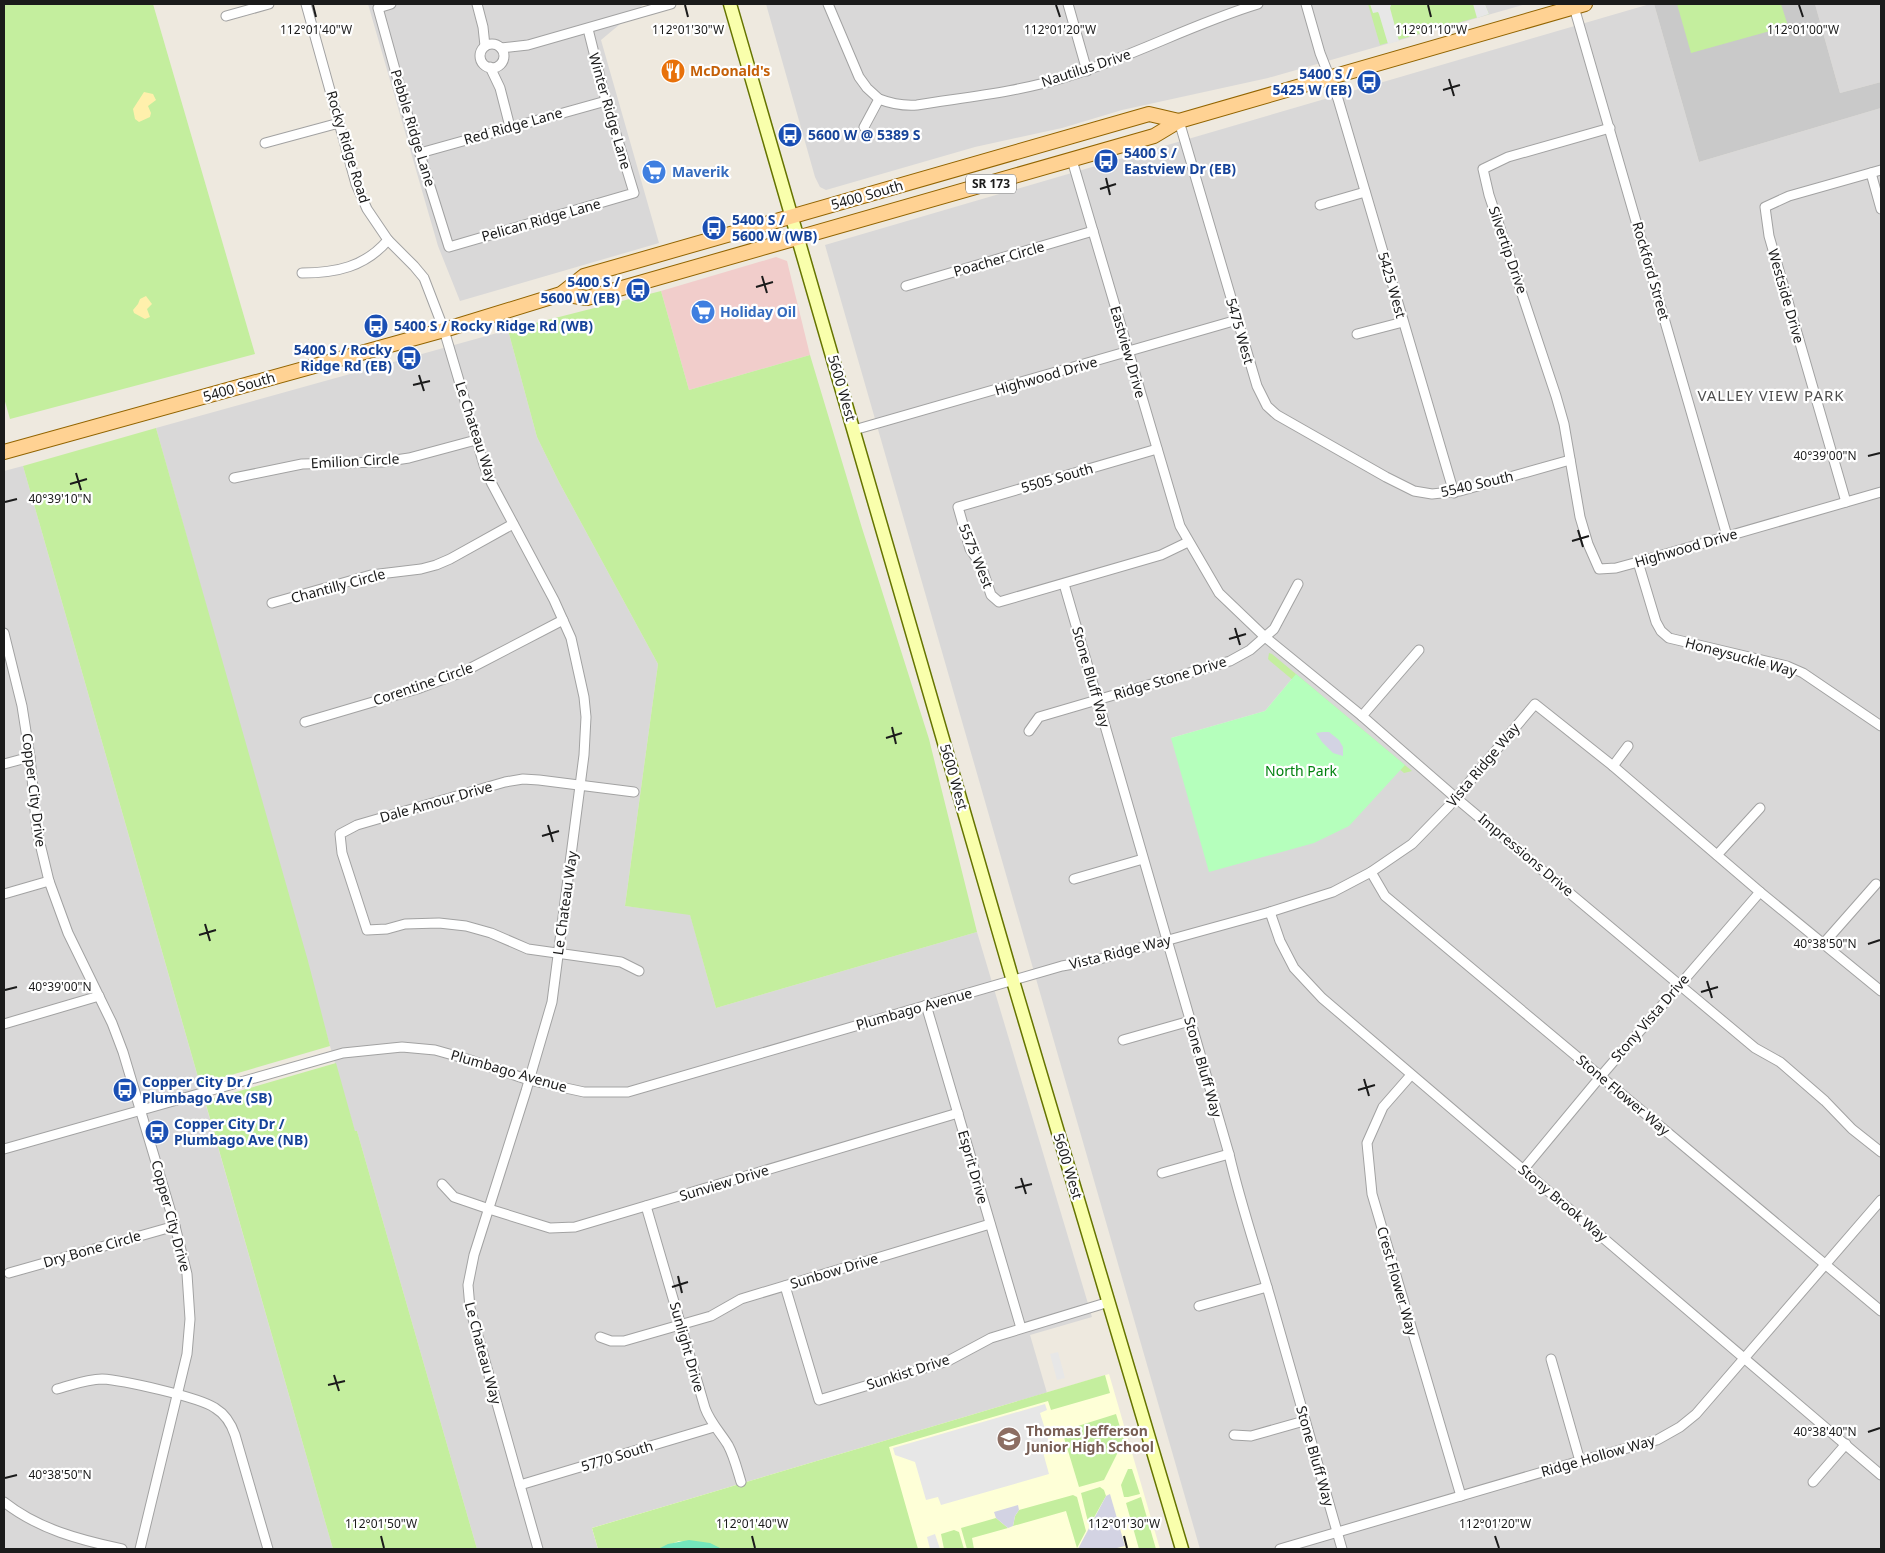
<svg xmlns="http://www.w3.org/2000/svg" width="1885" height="1553" font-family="'Noto Sans',sans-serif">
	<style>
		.residential { fill: #d9d8d8; fill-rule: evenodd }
		.commercial { fill: #f1cdcb }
		.education { fill: #feffd7 }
		.religious { fill: #c9c9c9 }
		.grass { fill: #c4ee9e }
		.sand { fill: #fff0ac }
		.park { fill: #b5ffbc }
		.pitch { fill: #74e6bc }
		.parking { fill: #e7e7e7 }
		.plaza { fill: #d3d3e3 }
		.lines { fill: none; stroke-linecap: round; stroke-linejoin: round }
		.minor-casing { stroke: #a2a2a2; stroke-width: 11 }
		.secondary-casing { stroke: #657400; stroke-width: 15 }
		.primary-casing { stroke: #926400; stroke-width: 16 }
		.minor { stroke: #fff; stroke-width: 9 }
		.secondary { stroke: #f9ffac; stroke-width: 12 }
		.primary { stroke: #ffd293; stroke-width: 14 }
		.ticks { fill: none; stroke: #1b1b1b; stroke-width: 2 }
		.labels { text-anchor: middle; stroke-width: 4.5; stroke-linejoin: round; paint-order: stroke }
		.shield { fill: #fff; stroke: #5f5f5f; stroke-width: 1 }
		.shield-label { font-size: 12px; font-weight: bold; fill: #1b1b1b }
		.street-label { font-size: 14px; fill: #1b1b1b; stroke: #fff }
		.food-label { font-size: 14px; font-weight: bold; fill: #c56008; stroke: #fff; text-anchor: start }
		.transit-label { font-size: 14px; font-weight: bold; fill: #164399; stroke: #fff; text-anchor: start }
		.shop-label { font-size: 14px; font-weight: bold; fill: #366cbe; stroke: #fff; text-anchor: start }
		.park-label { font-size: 14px; fill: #01810e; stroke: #fff }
		.education-label { font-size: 14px; font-weight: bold; fill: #785e54; stroke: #fff; text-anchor: start }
		.neighbourhood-label { font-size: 15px; letter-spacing: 1px; fill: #4e4e4e; stroke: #fff }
		.ticks-label { font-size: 12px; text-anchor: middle; fill: #1b1b1b; stroke: #fff; stroke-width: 4.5; stroke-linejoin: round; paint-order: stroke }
	</style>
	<rect width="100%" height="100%" fill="#eee9df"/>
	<g class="residential">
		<path d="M368,4h276l-43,36 58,203 -199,58 -22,-55z"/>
		<path d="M766,4h760l-258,74 -146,32 -60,18 -87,19 -149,43 -6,-3 -5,-10z"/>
		<path d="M1650,4h4l45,158 182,-54v1441h-681l-375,-1304zM1296,674l18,169 -143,-105 94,-27z"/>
		<path d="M1815,4h66v78l-41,11z"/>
		<path d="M508,330l29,107 22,45 99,182 -33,242 65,8 26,94 261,-76 115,385 -62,18 17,58 -455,135 6,21h-121l-120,-418 -2,1 -25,-86 -174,-618z"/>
		<path d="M23,466l310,1083h-329v-1078z"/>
	</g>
	<path class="commercial" d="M776,257l11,4 23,94 -121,35 -28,-99z"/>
	<path class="education" d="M1109,1374l51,175h-562l-6,-21z"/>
	<path class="religious" d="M1654,4h161l25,89 41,-11v26l-182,54z"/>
	<g class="grass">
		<path d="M4,4h149l102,350 -245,65 -6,-21z"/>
		<path d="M1368,4h117l4,10 -109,31z"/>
		<path d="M1677,4h104l7,22 -97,27z"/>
		<path d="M661,291l28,99 121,-35 52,173 67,211 48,193 -261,76 -26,-93 -65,-9 33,-242 -99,-182 -22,-45 -29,-107z"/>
		<path d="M156,428l152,533 22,85 -130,38 -177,-618z"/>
		<path d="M1269,653l3,1 140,117 -8,2 -134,-112 -2,-2z"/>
		<path d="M336,1063l19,68h2l120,418h-144l-128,-448z"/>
		<path d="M1105,1375l5,18 -59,17 -3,-9 -159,46 29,102h-196l-43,-8 -21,8h-60l-6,-21z"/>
		<path d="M1116,1414l8,26 -20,40 -25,7 -17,-56z"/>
		<path d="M1128,1469h4l8,25 -12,3h-4l-3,-12z"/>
		<path d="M1100,1487l4,3 2,6 -14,25 -4,1 -7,-29z"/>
		<path d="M1073,1495l4,2 9,34 -9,17 -11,-37 -53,15 2,-10 4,-6z"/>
		<path d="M1141,1497l15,52h-17l-13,-46z"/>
		<path d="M996,1518l12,10 -36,10 2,11h-7l-6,-21z"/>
		<path d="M954,1530l5,2 5,17h-20l-3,-15z"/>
	</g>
	<g class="sand">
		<path d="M144,92l9,2 3,6 -8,6 3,7 -1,4 -11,5 -4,-3 -2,-10z"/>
		<path d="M146,296l6,8 -5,5 3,8 -5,2 -11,-6 -1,-3 5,-6 2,-5z"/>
	</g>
	<path class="park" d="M1296,674l109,91 -56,61 -35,17 -105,29 -38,-134 94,-27z"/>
	<path class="pitch" d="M689,1540l21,3 12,6h-64l10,-5z"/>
	<g class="parking">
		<path d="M1370,4h27l-6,1 -1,3 9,33 -11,3 -9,-30 -1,-2 -5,1z"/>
		<path d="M1473,4h12l4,10 -12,4z"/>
		<path d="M1058,1352l7,26 -8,2 -7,-26z"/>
		<path d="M1045,1404l2,6 -7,3 9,29 -8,3 8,29 -108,31 -3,-8 -12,3 -11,-38 -20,-7 -2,-7z"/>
		<path d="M935,1534l5,15h-10l-3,-12z"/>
	</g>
	<g class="plaza">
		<path d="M1323,732h6l10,8 4,7v9l-10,-3 -11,-11 -6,-9z"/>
		<path d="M1110,1494l15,52 -12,3h-35l28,-53z"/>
		<path d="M1018,1505l1,5 -4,6 -2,10 -5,2 -12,-10 -2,-6z"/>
	</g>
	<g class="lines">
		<defs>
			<g id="minor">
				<path d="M306,4l50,180 11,25 21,31 26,26 10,12 20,52 40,135 8,19 62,116 17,38 13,59 2,20 -2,38 -32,247 -26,89 -52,164 -6,30 2,23 68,241"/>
				<path d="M391,4l-13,4 29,105 42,134 185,-54 -28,-92 -18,-72"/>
				<path d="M477,4l6,23 2,19"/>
				<path d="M828,4l31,73 8,11 12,11"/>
				<path d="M1068,4l19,67"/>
				<path d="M1306,4l14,49 18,46 116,394"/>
				<path d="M1574,7l153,529"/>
				<path d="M226,16l43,-12"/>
				<circle cx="492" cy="56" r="12"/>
				<path d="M501,48l27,-3 143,-41"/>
				<path d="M490,67l10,21 10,39"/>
				<path d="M1179,121l78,265 10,20 10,9 109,62 28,14 18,3 28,-3 110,-31"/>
				<path d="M864,127l15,-28c13,5 24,7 38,6 50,-8 101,-13 149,-28 66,-20 126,-53 192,-73"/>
				<path d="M1610,128l-102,29 -25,12 6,26 67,201 8,28 16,93 8,27 11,25 17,-1 22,-6 243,-70"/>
				<path d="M265,143l74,-20"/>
				<path d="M420,153l186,-52"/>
				<path d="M1072,160l108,366 39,67 46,44 97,79 94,82 299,250 25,14 45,39 27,28 29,23"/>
				<path d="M1871,173l10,36"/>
				<path d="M1320,205l45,-13"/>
				<path d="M302,273c34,0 63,-6 86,-33"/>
				<path d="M906,286l187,-55"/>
				<path d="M1357,334l46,-12"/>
				<path d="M854,430l383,-110"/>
				<path d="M1157,449l-199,58 12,42 11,16 10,30 8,7 162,-47 27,-13"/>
				<path d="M234,478l68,-14 80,-2 27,-4 67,-18"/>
				<path d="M1846,502l-77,-266 -4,-29 24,-11 92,-26"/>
				<path d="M1638,562l18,60 5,9 8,7 118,28 16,7 78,53"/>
				<path d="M1064,584l165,570c11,48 27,95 41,143 24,84 48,168 72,252"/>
				<path d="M272,603l99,-28 50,-6 15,-4 14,-6 63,-35"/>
				<path d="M4,633l18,73 8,51 7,74 12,50 19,52 44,90 11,29 52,174 12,48 3,45 -3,35 -47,195"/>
				<path d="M1362,716l57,-66"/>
				<path d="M305,722l112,-33 48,-18 98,-51"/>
				<path d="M1029,731l10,-14 191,-56 20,-11 24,-21 24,-45"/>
				<path d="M4,764l26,-7"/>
				<path d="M1613,766l15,-20"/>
				<path d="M634,792l-95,-12 -16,-1 -18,3 -148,43 -17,9 2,19 25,77 20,-1 18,-5 34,-1 27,3 25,7 37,16 93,13 18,9"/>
				<path d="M1717,855l43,-47"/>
				<path d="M1371,872l14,24 496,415"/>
				<path d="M1074,879l69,-20"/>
				<path d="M4,894l45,-13"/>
				<path d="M1270,912l10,29 14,27 28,30 559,477"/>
				<path d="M1824,943l52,-59"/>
				<path d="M926,1005l95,323"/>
				<path d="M4,1024l95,-28"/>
				<path d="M1123,1040l67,-19"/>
				<path d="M1411,1075l-28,32 -16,36 5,51 89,302"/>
				<path d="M4,1149l339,-96 59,-6 33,3 32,9 62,21 55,12h44l434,-126 34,-6 174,-48 63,-20 38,-20 41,-28 37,-38 86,-102 78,62 147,126 121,99"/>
				<path d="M1523,1170l78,-94 159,-184"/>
				<path d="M1162,1173l67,-19"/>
				<path d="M442,1184l12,13 35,12 61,19 25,-1 383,-114"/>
				<path d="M646,1206l59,202c5,14 15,24 23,37 6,11 9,24 13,37"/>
				<path d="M9,1273l166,-47"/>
				<path d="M785,1286l34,114 129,-39 43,-23 118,-36"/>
				<path d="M1199,1306l68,-19"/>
				<path d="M600,1337l11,4h13l87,-25 30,-17 249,-75"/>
				<path d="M1551,1359l29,102"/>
				<path d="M57,1389c15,-4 30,-10 45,-10 20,1 97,18 113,29 10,6 16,15 20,27l33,114"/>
				<path d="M1234,1435l17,1 53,-15"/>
				<path d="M1813,1482l33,-38"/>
				<path d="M520,1485l194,-58"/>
				<path d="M4,1502c34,27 76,38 118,47"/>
				<path d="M1280,1549l300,-88 77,-21 23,-13 16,-13 185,-214"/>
			</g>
			<path id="secondary" d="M730,4l283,977 169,568"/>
			<g id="primary">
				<path d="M561,294l26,4 567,-162 25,-15 406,-117"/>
				<path d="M4,452l440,-122 117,-36 23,-18 565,-162 30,7"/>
			</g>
		</defs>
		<use href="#minor" class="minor-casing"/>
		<use href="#secondary" class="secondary-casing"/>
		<use href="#primary" class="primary-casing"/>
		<use href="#minor" class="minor"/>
		<use href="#secondary" class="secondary"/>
		<use href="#primary" class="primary"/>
	</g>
	<path class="ticks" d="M313,5l3,12M685,5l3,12M1056,5l4,12M1428,5l3,12M1799,5l4,12M1449,79l5,17M1443,90l17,-5M1106,178l4,17M1100,189l16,-5M762,276l5,17M756,287l17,-5M419,375l5,16M413,385l17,-4M1868,456l12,-3M76,473l5,17M70,484l17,-5M5,502l12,-3M1578,530l5,17M1572,541l17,-5M1235,628l5,17M1229,639l17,-5M892,727l4,17M886,738l16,-5M548,825l5,17M542,836l17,-5M205,924l5,17M199,935l17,-5M1868,944l12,-4M1707,981l5,17M5,990l12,-3M1701,992l17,-5M1364,1079l5,17M1358,1090l17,-5M1021,1178l5,16M1015,1188l17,-4M678,1276l4,17M672,1287l16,-5M334,1375l5,16M328,1385l17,-4M1868,1432l12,-4M5,1478l12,-3M381,1536l3,12M752,1536l3,12M1124,1536l3,12M1495,1536l4,12"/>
	<defs>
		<symbol id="restaurant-disc" viewBox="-11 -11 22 22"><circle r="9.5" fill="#e8710a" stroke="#fff"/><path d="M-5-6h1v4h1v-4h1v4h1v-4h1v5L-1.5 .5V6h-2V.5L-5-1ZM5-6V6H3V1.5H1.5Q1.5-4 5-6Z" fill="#fff"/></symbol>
		<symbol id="bus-disc" viewBox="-11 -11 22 22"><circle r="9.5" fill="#1a4fb4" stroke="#fff"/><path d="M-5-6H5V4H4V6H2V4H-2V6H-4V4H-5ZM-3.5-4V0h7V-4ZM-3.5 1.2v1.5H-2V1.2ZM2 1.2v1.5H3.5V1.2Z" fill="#fff"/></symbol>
		<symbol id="supermarket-disc" viewBox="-11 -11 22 22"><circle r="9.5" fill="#3f7fe0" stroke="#fff"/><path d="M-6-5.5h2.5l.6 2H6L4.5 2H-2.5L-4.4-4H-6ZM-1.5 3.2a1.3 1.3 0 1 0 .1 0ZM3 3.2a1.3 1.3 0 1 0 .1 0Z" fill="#fff"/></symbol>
		<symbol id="school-disc" viewBox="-11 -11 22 22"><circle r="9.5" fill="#8d6e63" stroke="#fff"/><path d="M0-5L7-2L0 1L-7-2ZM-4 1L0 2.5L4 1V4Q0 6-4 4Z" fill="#fff"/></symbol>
	</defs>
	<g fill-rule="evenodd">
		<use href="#restaurant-disc" x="659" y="57" width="28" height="28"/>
		<use href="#bus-disc" x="1355" y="68" width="28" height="28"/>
		<use href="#bus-disc" x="776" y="121" width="28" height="28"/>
		<use href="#bus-disc" x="1092" y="147" width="28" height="28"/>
		<use href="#supermarket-disc" x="640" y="158" width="28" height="28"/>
		<use href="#bus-disc" x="700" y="214" width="28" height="28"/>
		<use href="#bus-disc" x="624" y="276" width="28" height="28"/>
		<use href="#supermarket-disc" x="689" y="298" width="28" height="28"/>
		<use href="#bus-disc" x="362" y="312" width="28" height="28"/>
		<use href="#bus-disc" x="395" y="344" width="28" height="28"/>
		<use href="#bus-disc" x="111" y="1076" width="28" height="28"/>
		<use href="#bus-disc" x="143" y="1118" width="28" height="28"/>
		<use href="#school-disc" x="995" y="1425" width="28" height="28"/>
	</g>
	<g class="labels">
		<rect class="shield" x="966" y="174.5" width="50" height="19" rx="4"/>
		<g class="shield-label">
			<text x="991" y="188">SR 173</text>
		</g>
		<g class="street-label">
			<text transform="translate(1086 68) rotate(-18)" y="5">Nautilus Drive</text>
			<text transform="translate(610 111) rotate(74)" y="5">Winter Ridge Lane</text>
			<text transform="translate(513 126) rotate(-16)" y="5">Red Ridge Lane</text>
			<text transform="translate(413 128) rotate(73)" y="5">Pebble Ridge Lane</text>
			<text transform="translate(348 147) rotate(73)" y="5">Rocky Ridge Road</text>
			<text transform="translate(867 195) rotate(-16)" y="5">5400 South</text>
			<text transform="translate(541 220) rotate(-16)" y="5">Pelican Ridge Lane</text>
			<text transform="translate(1508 250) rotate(71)" y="5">Silvertip Drive</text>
			<text transform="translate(999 259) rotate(-16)" y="5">Poacher Circle</text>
			<text transform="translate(1651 271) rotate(74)" y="5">Rockford Street</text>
			<text transform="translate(1392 285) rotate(74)" y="5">5425 West</text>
			<text transform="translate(1786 296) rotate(74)" y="5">Westside Drive</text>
			<text transform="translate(1240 331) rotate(74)" y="5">5475 West</text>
			<text transform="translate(1128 352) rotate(74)" y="5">Eastview Drive</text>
			<text transform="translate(1046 376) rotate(-16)" y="5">Highwood Drive</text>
			<text transform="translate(239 387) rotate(-16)" y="5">5400 South</text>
			<text transform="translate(842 388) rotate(74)" y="5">5600 West</text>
			<text transform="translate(476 432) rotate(72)" y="5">Le Chateau Way</text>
			<text transform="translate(355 461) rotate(-3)" y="5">Emilion Circle</text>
			<text transform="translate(1057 478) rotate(-16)" y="5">5505 South</text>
			<text transform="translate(1477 484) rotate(-13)" y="5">5540 South</text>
			<text transform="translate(1686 548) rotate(-16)" y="5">Highwood Drive</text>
			<text transform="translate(976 556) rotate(68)" y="5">5575 West</text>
			<text transform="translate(338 586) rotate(-15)" y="5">Chantilly Circle</text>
			<text transform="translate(1741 657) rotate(15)" y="5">Honeysuckle Way</text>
			<text transform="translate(1091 677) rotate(74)" y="5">Stone Bluff Way</text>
			<text transform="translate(1170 678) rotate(-17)" y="5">Ridge Stone Drive</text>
			<text transform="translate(423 684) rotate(-19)" y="5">Corentine Circle</text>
			<text transform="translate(1483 765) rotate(-50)" y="5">Vista Ridge Way</text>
			<text transform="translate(954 777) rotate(74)" y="5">5600 West</text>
			<text transform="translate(34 790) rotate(83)" y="5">Copper City Drive</text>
			<text transform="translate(436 802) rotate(-16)" y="5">Dale Amour Drive</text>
			<text transform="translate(1526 855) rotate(40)" y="5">Impressions Drive</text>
			<text transform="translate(565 903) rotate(-82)" y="5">Le Chateau Way</text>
			<text transform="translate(1120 952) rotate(-14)" y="5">Vista Ridge Way</text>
			<text transform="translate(914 1009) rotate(-16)" y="5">Plumbago Avenue</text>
			<text transform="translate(1650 1018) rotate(-49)" y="5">Stony Vista Drive</text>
			<text transform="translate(1203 1067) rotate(74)" y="5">Stone Bluff Way</text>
			<text transform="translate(509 1071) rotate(16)" y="5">Plumbago Avenue</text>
			<text transform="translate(1623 1095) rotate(40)" y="5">Stone Flower Way</text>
			<text transform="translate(1068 1166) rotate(73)" y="5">5600 West</text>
			<text transform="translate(973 1167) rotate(74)" y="5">Esprit Drive</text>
			<text transform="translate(724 1183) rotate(-17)" y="5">Sunview Drive</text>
			<text transform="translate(1563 1203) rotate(40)" y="5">Stony Brook Way</text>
			<text transform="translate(171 1216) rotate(75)" y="5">Copper City Drive</text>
			<text transform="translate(92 1249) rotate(-16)" y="5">Dry Bone Circle</text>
			<text transform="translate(834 1271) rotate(-17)" y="5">Sunbow Drive</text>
			<text transform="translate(1397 1281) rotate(74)" y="5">Crest Flower Way</text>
			<text transform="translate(687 1347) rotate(74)" y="5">Sunlight Drive</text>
			<text transform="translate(483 1353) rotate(75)" y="5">Le Chateau Way</text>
			<text transform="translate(908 1372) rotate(-18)" y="5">Sunkist Drive</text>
			<text transform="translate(617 1456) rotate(-17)" y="5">5770 South</text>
			<text transform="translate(1315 1456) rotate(74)" y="5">Stone Bluff Way</text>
			<text transform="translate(1598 1456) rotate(-16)" y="5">Ridge Hollow Way</text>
		</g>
		<g class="food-label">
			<text x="690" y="76">McDonald's</text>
		</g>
		<g class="transit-label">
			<text x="1352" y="79" text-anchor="end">5400 S /<tspan x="1352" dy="16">5425 W (EB)</tspan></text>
			<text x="808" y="140">5600 W @ 5389 S</text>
			<text x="1124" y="158">5400 S /<tspan x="1124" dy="16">Eastview Dr (EB)</tspan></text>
			<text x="732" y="225">5400 S /<tspan x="732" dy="16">5600 W (WB)</tspan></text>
			<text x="620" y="287" text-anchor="end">5400 S /<tspan x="620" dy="16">5600 W (EB)</tspan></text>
			<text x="394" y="331">5400 S / Rocky Ridge Rd (WB)</text>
			<text x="392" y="355" text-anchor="end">5400 S / Rocky<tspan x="392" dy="16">Ridge Rd (EB)</tspan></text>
			<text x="142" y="1087">Copper City Dr /<tspan x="142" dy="16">Plumbago Ave (SB)</tspan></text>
			<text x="174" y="1129">Copper City Dr /<tspan x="174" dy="16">Plumbago Ave (NB)</tspan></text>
		</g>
		<g class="shop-label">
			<text x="672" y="177">Maverik</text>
			<text x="720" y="317">Holiday Oil</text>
		</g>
		<g class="park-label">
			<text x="1301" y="776">North Park</text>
		</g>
		<g class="education-label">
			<text x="1026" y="1436">Thomas Jefferson<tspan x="1026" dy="16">Junior High School</tspan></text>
		</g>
		<g class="neighbourhood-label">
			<text x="1771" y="401">VALLEY VIEW PARK</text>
		</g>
	</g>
	<g class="ticks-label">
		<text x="316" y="34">112°01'40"W</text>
		<text x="688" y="34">112°01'30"W</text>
		<text x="1060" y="34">112°01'20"W</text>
		<text x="1431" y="34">112°01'10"W</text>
		<text x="1803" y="34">112°01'00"W</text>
		<text x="1825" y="460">40°39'00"N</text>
		<text x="60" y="503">40°39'10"N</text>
		<text x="1825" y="948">40°38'50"N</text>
		<text x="60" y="991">40°39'00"N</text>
		<text x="1825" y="1436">40°38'40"N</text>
		<text x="60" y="1479">40°38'50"N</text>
		<text x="381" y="1528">112°01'50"W</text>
		<text x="752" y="1528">112°01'40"W</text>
		<text x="1124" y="1528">112°01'30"W</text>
		<text x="1495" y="1528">112°01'20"W</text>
	</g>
	<rect width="1885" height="1553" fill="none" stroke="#1b1b1b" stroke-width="10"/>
</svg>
